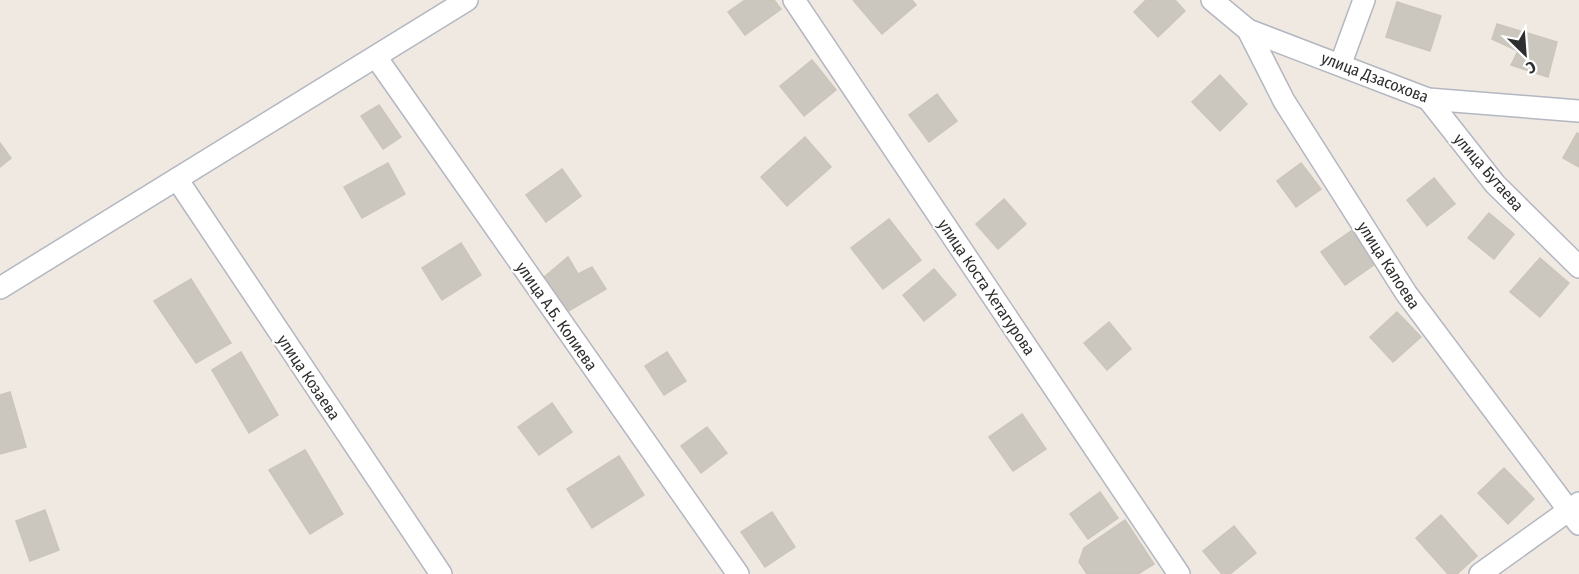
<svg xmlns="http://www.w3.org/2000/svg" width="1579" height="574" font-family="'Fira Sans Condensed',sans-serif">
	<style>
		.building { fill: #cbc7bf; stroke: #cbc5ba; stroke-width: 1.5 }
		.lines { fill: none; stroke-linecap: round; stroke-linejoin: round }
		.street-casing { stroke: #b4b7c1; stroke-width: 24 }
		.street { stroke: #fff; stroke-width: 21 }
		.labels { text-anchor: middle; stroke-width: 4.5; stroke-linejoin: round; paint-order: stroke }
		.street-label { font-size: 16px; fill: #2e2e2e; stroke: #fff }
	</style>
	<rect width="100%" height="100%" fill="#efe9e1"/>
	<g class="building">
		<path d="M745,0h29l7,9 -36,26 -17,-23z"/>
		<path d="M853,0h59l4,5 -34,29z"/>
		<path d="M1146,0h29l10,11 -27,26 -24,-25z"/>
		<path d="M1397,2l44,14 -11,35 -44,-14z"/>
		<path d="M1497,24l60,18 -9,35 -37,-12 7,-14 -26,-12z"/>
		<path d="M812,60l24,30 -32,26 -24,-30z"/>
		<path d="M1220,75l27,29 -27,27 -28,-29z"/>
		<path d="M937,94l20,27 -28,21 -20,-27z"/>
		<path d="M379,105l22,32 -18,12 -22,-33z"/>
		<path d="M1577,133l2,1v33l-16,-9z"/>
		<path d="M805,137l26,30 -44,39 -26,-29z"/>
		<path d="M0,143l11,15 -11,9z"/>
		<path d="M388,163l17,31 -43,24 -18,-31z"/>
		<path d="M1301,163l20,26 -25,18 -19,-26z"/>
		<path d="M562,169l19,27 -35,26 -20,-27z"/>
		<path d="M1434,178l21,26 -28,22 -20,-26z"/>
		<path d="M1004,199l22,25 -28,25 -22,-25z"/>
		<path d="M1489,213l25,21 -20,25 -26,-21z"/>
		<path d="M889,219l32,41 -38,29 -32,-41z"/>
		<path d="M1354,229l24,33 -33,23 -24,-33z"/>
		<path d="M461,243l20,32 -39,25 -20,-32z"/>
		<path d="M568,257l10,17 14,-7 14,22 -41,24 -23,-34z"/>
		<path d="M1540,258l29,25 -29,34 -30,-25z"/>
		<path d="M934,269l22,26 -32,26 -21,-26z"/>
		<path d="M191,279l40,64 -35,20 -42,-62z"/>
		<path d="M1397,312l24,25 -28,25 -23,-25z"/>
		<path d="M1109,322l22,27 -24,21 -23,-27z"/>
		<path d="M241,352l37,63 -29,18 -37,-63z"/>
		<path d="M667,352l19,29 -22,14 -19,-29z"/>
		<path d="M10,392l16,55 -26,7v-59z"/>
		<path d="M552,403l20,29 -33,23 -21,-28z"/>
		<path d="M1022,414l24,35 -33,22 -24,-34z"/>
		<path d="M707,427l20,26 -26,20 -20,-27z"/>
		<path d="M305,450l38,64 -33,20 -41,-64z"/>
		<path d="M619,456l25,39 -52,33 -25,-39z"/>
		<path d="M1504,468l30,31 -26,25 -30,-31z"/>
		<path d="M1100,492l18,26 -30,21 -18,-25z"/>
		<path d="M45,510l14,40 -29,11 -14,-40z"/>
		<path d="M772,512l23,35 -30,20 -24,-35z"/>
		<path d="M1441,515l36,41 -20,18h-9l-32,-36z"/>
		<path d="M1125,520l29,44 -16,10h-51l-8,-12 5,-14z"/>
		<path d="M1234,526l22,27 -26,21h-8l-19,-23z"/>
	</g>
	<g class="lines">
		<defs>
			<g id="street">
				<path d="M794,0l385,574"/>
				<path d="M1212,0l36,30 36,71 122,192 173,231"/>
				<path d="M1248,30l180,69 151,12"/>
				<path d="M376,57l362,517"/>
				<path d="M1341,63l23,-63"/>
				<path d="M1428,99l67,85 84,83"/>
				<path d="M177,179l264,395"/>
				<path d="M0,288l467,-288"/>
				<path d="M1480,574l99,-71"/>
			</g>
		</defs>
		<use href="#street" class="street-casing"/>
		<use href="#street" class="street"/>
	</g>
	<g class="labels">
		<g class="street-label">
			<text transform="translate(1375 77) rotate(21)" y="6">улица Дзасохова</text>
			<text transform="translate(1489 172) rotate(49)" y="6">улица Бутаева</text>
			<text transform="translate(1389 265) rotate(57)" y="6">улица Калоева</text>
			<text transform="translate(987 287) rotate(56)" y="6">улица Коста Хетагурова</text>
			<text transform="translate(557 316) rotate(55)" y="6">улица А.Б. Колиева</text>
			<text transform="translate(309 377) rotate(56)" y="6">улица Козаева</text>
		</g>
	</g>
	<g transform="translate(1525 54) rotate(155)" stroke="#ffffff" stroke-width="4.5" paint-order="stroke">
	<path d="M0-4.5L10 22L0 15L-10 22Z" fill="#2e2e2e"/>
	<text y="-9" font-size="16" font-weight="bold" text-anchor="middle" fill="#2e2e2e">С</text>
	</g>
</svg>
